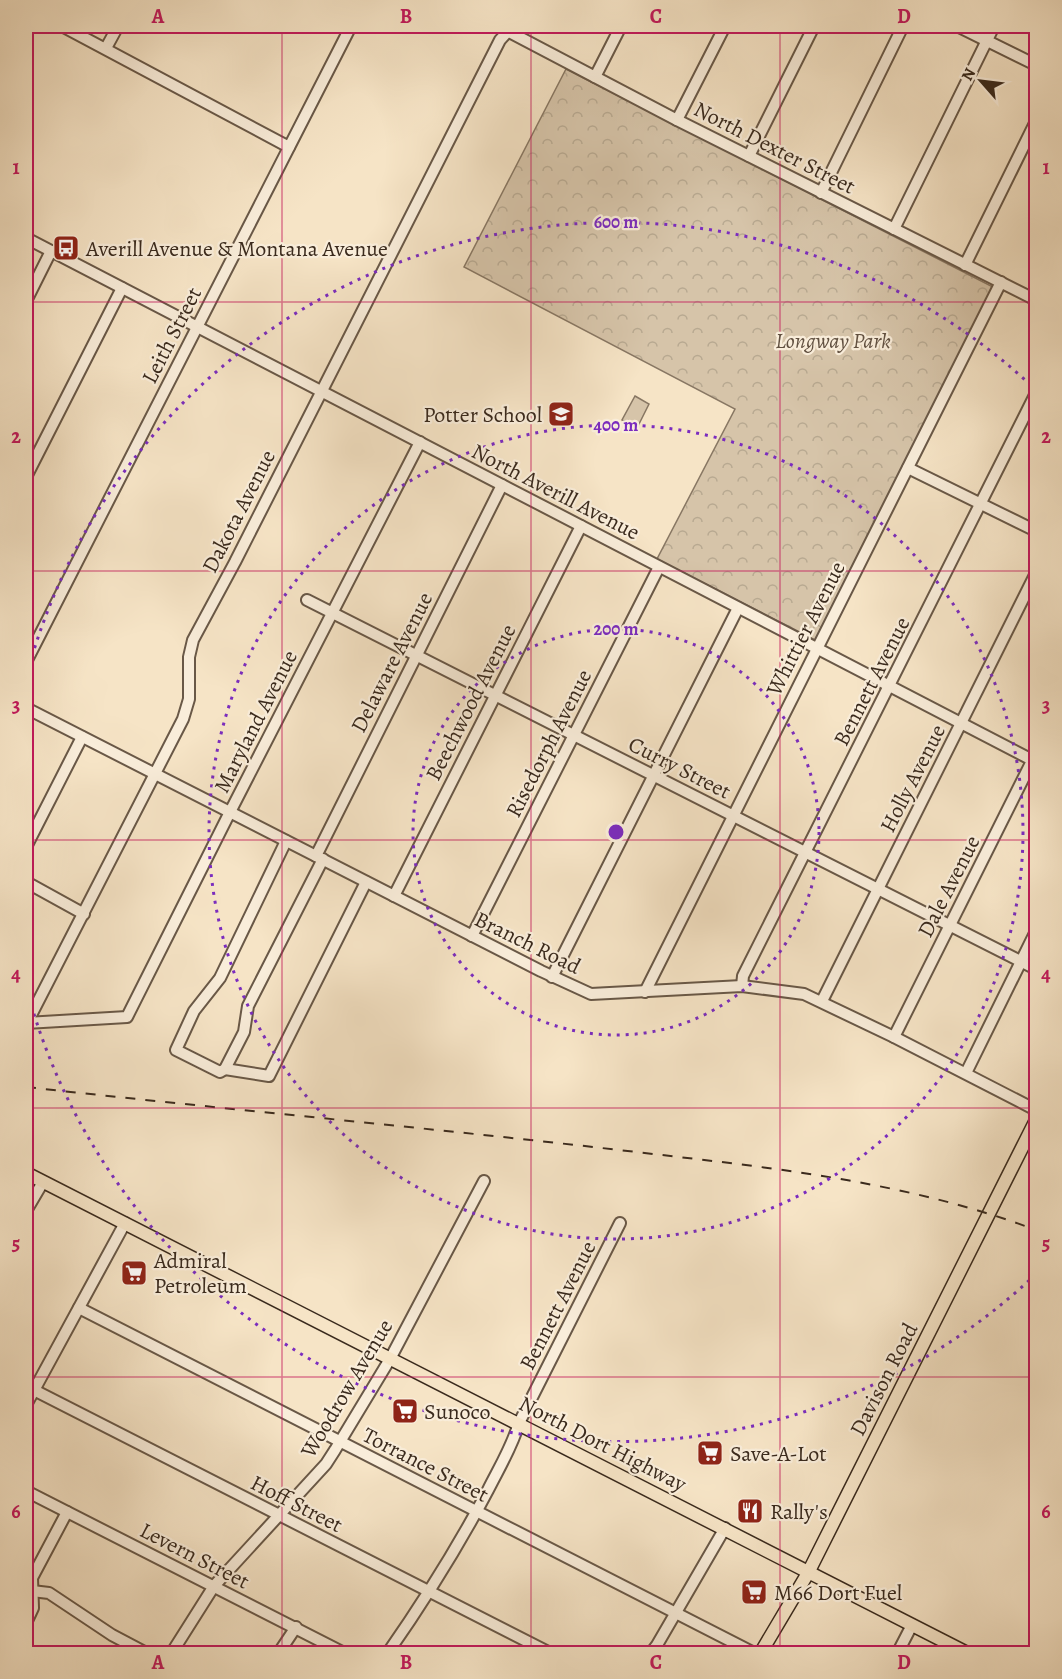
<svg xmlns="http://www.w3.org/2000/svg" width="1062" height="1679" font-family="Alegreya,serif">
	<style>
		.grass { fill: #d6c4a9; stroke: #887763; stroke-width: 1.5 }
		.park { fill: url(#park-crowns); stroke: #887763; stroke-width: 1.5 }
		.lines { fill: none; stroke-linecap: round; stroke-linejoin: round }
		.minor-casing { stroke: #695847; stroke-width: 14 }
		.major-casing { stroke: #3a2a1d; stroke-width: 15 }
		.minor { stroke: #f9edda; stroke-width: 10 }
		.major { stroke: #f6e4c6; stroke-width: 12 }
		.rail { stroke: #3a2a1d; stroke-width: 2; stroke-dasharray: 10 10; stroke-linecap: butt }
		.grid { fill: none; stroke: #c2185b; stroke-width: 1.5; stroke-opacity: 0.55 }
		.ring { fill: none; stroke: #7b2cbf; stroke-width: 3; stroke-dasharray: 3 6 }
		.labels { text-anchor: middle; stroke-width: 4.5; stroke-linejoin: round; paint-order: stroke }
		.street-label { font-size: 22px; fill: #3a2a1d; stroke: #f9edda }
		.poi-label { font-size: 22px; fill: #3a2a1d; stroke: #f9edda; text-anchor: start }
		.park-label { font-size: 22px; font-style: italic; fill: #615040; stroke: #f9edda }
		.centre { fill: #7b2cbf; stroke: #f9edda; stroke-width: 3 }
		.ring-label { font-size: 18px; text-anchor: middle; font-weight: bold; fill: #7b2cbf; stroke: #f9edda; stroke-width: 4.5; stroke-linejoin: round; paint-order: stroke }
		.neatline { fill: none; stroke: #c2185b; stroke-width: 2 }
		.grid-label { font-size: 20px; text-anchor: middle; font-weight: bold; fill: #c2185b }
	</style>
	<defs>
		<pattern id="park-crowns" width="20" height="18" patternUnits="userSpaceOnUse" patternTransform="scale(1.5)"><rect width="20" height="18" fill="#d6c4a9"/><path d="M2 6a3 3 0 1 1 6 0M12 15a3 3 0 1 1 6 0" fill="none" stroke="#b8a991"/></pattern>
	</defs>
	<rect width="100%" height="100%" fill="#f6e4c6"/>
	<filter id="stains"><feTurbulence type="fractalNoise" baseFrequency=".00333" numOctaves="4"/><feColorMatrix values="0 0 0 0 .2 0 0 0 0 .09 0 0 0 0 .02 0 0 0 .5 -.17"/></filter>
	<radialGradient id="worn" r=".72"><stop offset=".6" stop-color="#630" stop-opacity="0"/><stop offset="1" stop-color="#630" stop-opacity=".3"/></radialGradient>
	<path class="grass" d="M635,396l14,8 -12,24 -15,-8z"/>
	<path class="park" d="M566,69l427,218 -178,353 -158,-81 78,-150 -271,-142z"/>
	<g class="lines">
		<defs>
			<g id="minor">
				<path d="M62,26l227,121"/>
				<path d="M498,26l179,94 359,180"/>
				<path d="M957,26l79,39"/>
				<path d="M106,48l12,-22"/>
				<path d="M595,77l26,-51"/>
				<path d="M677,120l48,-94"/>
				<path d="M749,156l65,-130"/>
				<path d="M821,193l82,-167"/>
				<path d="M894,229l100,-203"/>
				<path d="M26,238l1010,524"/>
				<path d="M965,265l71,-144"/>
				<path d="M26,301l25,-50"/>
				<path d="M908,468l128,63"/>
				<path d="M26,477l96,-189"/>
				<path d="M307,600l729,369"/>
				<path d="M26,662l325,-636"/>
				<path d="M26,708l515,263 50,23 151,-8 62,8 90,43 142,73"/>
				<path d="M286,841l-66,137 -26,33 -18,39 44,22 5,-3 19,-37 4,-26 75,-147"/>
				<path d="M26,847l56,-110"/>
				<path d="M316,856l186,-371"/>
				<path d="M26,882l58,32"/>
				<path d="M394,896l187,-370"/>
				<path d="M472,936l187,-369"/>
				<path d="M552,977l186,-369"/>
				<path d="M742,986l1,-10 293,-583"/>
				<path d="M645,992l356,-710"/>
				<path d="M822,1001l214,-428"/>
				<path d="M26,1023l101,-6 103,-205 190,-370"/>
				<path d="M27,1023l156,-304 6,-20v-42l4,-17 42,-78 265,-522 13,-14"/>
				<path d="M894,1037l142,-284"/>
				<path d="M225,1069l44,7 97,-194"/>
				<path d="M966,1073l70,-142"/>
				<path d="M26,1211l17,-29"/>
				<path d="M79,1308l677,346"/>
				<path d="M26,1386l526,268"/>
				<path d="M26,1405l99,-182"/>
				<path d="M26,1491l320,163"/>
				<path d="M32,1591l17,2 63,42 36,19"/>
				<path d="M26,1623l7,-15 -1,-30 35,-66"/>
				<path d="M171,1654l43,-68 112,-122 9,-14 55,-91 94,-178"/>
				<path d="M278,1654l18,-27"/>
				<path d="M387,1654c37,-53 71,-107 101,-164 11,-22 24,-43 31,-67l101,-200"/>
				<path d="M650,1654l7,-9 68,-117"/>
				<path d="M897,1654l15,-29"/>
			</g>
			<g id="major">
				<path d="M26,1173l943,481"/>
				<path d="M760,1654l48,-81 228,-453"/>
			</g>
		</defs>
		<use href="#minor" class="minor-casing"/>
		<use href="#major" class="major-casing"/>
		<use href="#minor" class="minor"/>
		<use href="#major" class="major"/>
		<path class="rail" d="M26,1087c197,22 395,40 593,63 143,17 281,29 417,80"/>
	</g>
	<path class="grid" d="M282,26v1628M531,26v1628M780,26v1628M26,302h1010M26,571h1010M26,840h1010M26,1108h1010M26,1377h1010"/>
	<g class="ring">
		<circle cx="616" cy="832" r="203"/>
		<circle cx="616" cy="832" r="407"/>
		<path d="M1036 1274A610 610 0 0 1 27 990M27 674A610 610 0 0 1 1036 390"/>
	</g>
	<defs>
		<symbol id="bus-square" viewBox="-11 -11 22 22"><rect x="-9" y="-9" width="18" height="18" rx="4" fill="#8f2418" stroke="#f9edda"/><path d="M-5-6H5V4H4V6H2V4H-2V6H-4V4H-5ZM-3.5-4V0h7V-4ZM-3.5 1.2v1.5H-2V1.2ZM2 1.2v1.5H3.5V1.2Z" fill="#fff"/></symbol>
		<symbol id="school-square" viewBox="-11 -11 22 22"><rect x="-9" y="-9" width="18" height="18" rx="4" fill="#8f2418" stroke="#f9edda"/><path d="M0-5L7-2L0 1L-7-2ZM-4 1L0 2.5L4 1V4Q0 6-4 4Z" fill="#fff"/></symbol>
		<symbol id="supermarket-square" viewBox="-11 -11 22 22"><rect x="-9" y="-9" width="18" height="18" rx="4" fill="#8f2418" stroke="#f9edda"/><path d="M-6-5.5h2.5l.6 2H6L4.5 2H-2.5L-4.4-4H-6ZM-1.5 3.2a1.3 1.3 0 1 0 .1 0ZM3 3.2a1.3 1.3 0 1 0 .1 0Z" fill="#fff"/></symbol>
		<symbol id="restaurant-square" viewBox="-11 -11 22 22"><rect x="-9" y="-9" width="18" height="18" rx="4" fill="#8f2418" stroke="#f9edda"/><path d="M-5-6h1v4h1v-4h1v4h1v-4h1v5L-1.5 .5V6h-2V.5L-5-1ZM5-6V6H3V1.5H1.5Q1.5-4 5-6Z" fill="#fff"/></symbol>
	</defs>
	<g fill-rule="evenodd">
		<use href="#bus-square" x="51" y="233" width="30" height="30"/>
		<use href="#school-square" x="546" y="399" width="30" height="30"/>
		<use href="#supermarket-square" x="119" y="1258" width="30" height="30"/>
		<use href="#supermarket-square" x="390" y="1396" width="30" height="30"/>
		<use href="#supermarket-square" x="695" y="1438" width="30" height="30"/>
		<use href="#restaurant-square" x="735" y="1496" width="30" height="30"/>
		<use href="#supermarket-square" x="739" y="1577" width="30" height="30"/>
	</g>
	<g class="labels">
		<g class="street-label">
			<text transform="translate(775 147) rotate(27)" y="8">North Dexter Street</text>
			<text transform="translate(171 335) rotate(-63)" y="8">Leith Street</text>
			<text transform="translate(556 491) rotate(27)" y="8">North Averill Avenue</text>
			<text transform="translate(238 511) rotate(-63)" y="8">Dakota Avenue</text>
			<text transform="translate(805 628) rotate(-63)" y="8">Whittier Avenue</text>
			<text transform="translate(391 662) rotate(-63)" y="8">Delaware Avenue</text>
			<text transform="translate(871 681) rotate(-63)" y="8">Bennett Avenue</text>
			<text transform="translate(470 702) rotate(-63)" y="8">Beechwood Avenue</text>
			<text transform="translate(255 721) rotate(-63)" y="8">Maryland Avenue</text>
			<text transform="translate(548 743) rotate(-63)" y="8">Risedorph Avenue</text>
			<text transform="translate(680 767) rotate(27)" y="8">Curry Street</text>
			<text transform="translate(912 778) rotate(-63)" y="8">Holly Avenue</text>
			<text transform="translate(948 886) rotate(-63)" y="8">Dale Avenue</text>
			<text transform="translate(528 942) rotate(26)" y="8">Branch Road</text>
			<text transform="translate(557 1305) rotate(-63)" y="8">Bennett Avenue</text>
			<text transform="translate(883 1379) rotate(-63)" y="8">Davison Road</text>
			<text transform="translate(346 1388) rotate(-59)" y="8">Woodrow Avenue</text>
			<text transform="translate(603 1443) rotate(27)" y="8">North Dort Highway</text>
			<text transform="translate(426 1464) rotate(27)" y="8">Torrance Street</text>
			<text transform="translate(297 1503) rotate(27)" y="8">Hoff Street</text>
			<text transform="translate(195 1555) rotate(27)" y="8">Levern Street</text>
		</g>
		<g class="poi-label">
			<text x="86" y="256">Averill Avenue &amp; Montana Avenue</text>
			<text x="542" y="422" text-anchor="end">Potter School</text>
			<text x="154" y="1268">Admiral<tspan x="154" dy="25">Petroleum</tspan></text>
			<text x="424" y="1419">Sunoco</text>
			<text x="730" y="1461">Save-A-Lot</text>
			<text x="770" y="1519">Rally's</text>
			<text x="774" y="1600">M66 Dort Fuel</text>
		</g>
		<g class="park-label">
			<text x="833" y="348">Longway Park</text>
		</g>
	</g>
	<circle cx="616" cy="832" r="9" class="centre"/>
	<g class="ring-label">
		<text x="616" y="228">600 m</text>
		<text x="616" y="431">400 m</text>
		<text x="616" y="635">200 m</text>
	</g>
	<rect width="1062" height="1679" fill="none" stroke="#f6e4c6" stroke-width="66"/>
	<g transform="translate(981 81) rotate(298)" stroke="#f9edda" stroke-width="4.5" paint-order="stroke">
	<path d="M0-4.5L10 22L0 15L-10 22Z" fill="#3a2a1d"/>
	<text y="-9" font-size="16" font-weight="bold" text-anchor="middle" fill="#3a2a1d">N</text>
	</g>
	<rect x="33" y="33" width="996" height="1613" class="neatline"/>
	<g class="grid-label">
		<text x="158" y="23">A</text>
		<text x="406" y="23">B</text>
		<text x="656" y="23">C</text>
		<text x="904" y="23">D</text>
		<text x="16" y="174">1</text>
		<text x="1046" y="174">1</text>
		<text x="16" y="443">2</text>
		<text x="1046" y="443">2</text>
		<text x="16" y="712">3</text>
		<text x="1046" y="712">3</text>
		<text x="16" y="981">4</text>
		<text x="1046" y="981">4</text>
		<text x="16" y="1250">5</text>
		<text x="1046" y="1250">5</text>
		<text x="16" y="1518">6</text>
		<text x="1046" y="1518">6</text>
		<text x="158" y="1669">A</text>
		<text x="406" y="1669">B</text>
		<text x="656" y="1669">C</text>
		<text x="904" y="1669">D</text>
	</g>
	<rect width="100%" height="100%" filter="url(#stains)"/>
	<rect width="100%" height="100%" fill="url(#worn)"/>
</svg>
